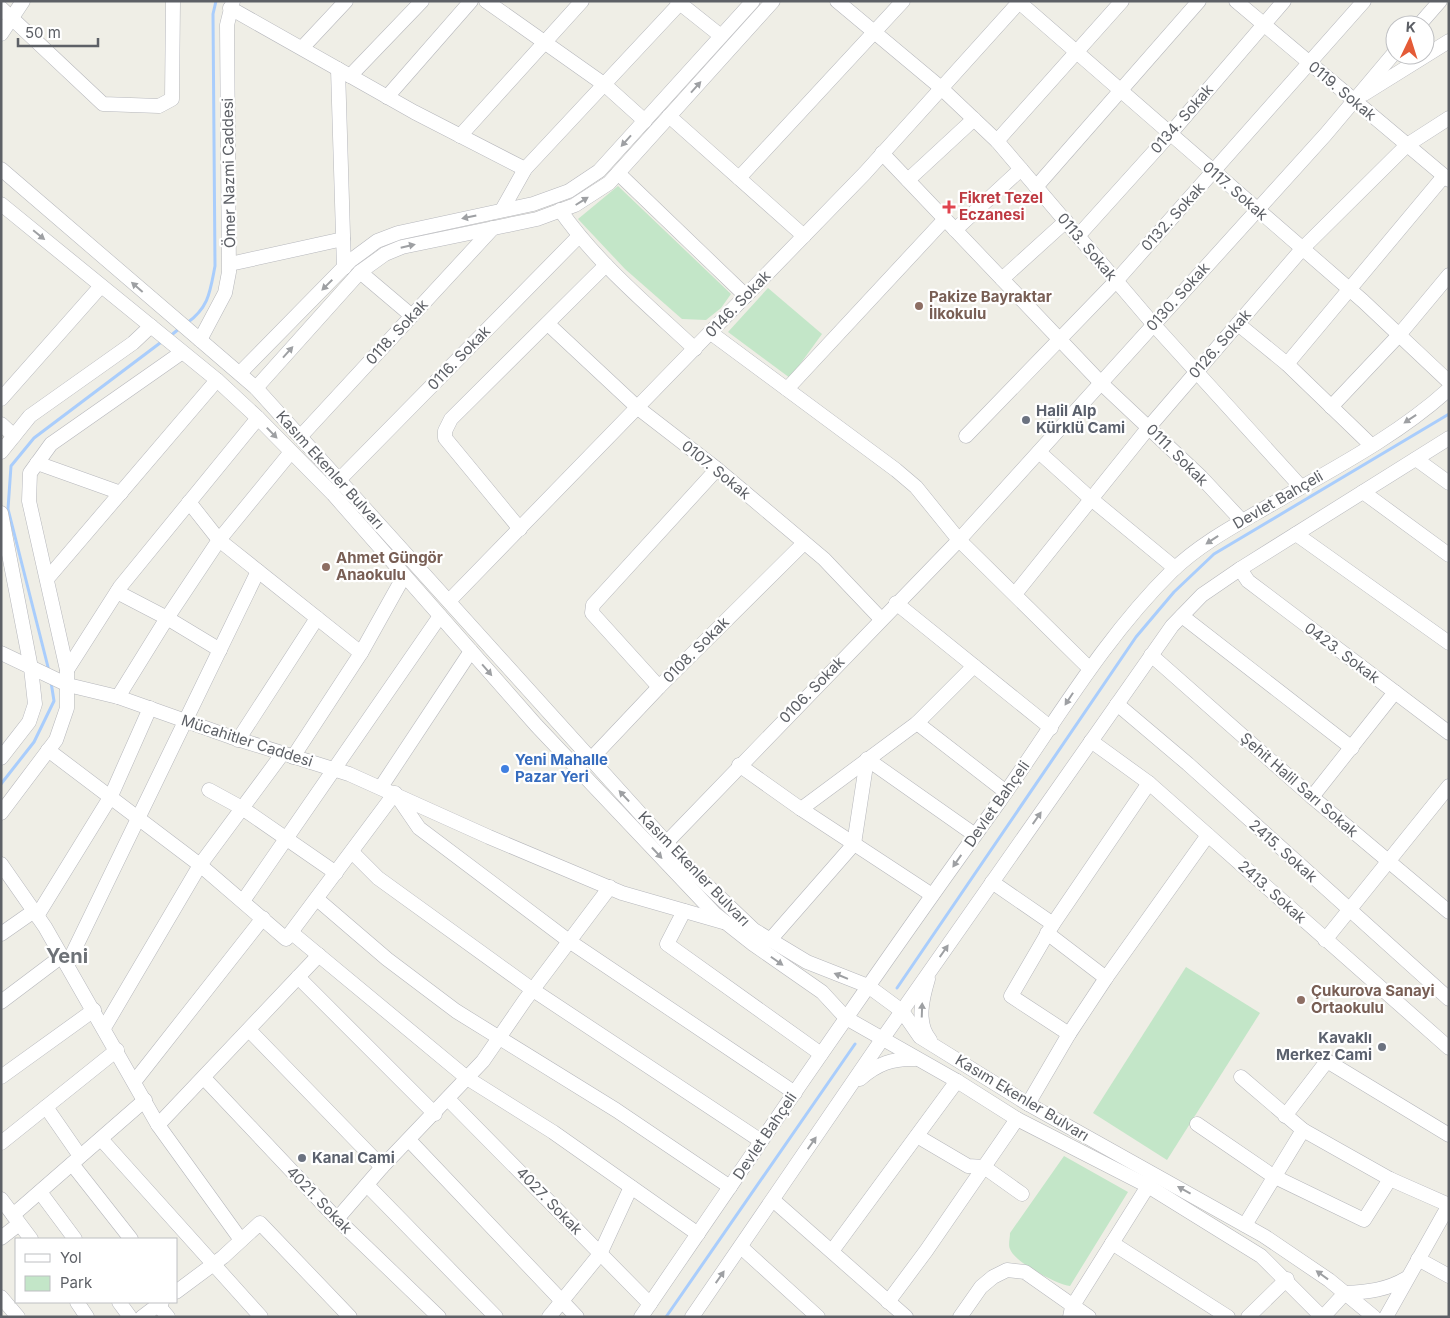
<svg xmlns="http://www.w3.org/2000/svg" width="1450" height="1318" font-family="Inter,sans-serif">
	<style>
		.green { fill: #c3e6c8 }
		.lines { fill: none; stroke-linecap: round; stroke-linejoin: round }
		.stream { stroke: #a9cdfc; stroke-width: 3 }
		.minor-casing { stroke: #b6b7bc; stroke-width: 15 }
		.minor { stroke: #fff; stroke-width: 14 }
		.oneway { fill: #9ea0a3 }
		.health-dot { fill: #e0444e; stroke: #fff; stroke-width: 2 }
		.education-dot { fill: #8d6e63; stroke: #fff; stroke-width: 2 }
		.worship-dot { fill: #6b7280; stroke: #fff; stroke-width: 2 }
		.shop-dot { fill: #3f7fe0; stroke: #fff; stroke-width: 2 }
		.labels { text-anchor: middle; stroke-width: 4.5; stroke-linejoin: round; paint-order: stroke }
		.street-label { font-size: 15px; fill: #5d6066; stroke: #fff }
		.health-label { font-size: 15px; font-weight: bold; fill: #be3a42; stroke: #fff; text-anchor: start }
		.education-label { font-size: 15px; font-weight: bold; fill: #785e54; stroke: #fff; text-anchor: start }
		.worship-label { font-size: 15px; font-weight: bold; fill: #5b616d; stroke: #fff; text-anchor: start }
		.shop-label { font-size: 15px; font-weight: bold; fill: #366cbe; stroke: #fff; text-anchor: start }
		.district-label { font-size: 20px; font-weight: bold; fill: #6e7277; stroke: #fff }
	</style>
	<rect width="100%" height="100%" fill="#efeee6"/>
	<g class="green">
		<path d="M618,186l113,108 -10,14 -15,12 -24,-1 -57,-50 -47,-50z"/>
		<path d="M768,288l54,46 -32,44 -62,-46z"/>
		<path d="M1186,967l74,46 -93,147 -74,-47z"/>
		<path d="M1064,1156l64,36 -58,94c-12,-1 -56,-24 -60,-37 -2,-4 0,-11 0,-16z"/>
	</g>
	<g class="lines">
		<g class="stream">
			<path d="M187,323c22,-16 23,-31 28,-57l-2,-252 3,-13"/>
			<path d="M169,337l11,-9"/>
			<path d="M49,671l-41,-162 3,-43 23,-28 130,-98"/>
			<path d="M1,784l33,-42 20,-41 -3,-19"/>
			<path d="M897,988l239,-351 38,-45 40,-38 235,-140"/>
			<path d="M666,1317l189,-273"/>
		</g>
		<defs>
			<g id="minor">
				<path d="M486,1l119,84 40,36"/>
				<path d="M677,1l44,35"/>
				<path d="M837,1l103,86 57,54 157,184 147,162"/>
				<path d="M1236,1l213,179"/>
				<path d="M1019,2l344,299 86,81"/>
				<path d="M1,8l102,96 56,2 13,-7 1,-98"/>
				<path d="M230,8l184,104 111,57"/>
				<path d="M1419,25l21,-24"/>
				<path d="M1,34l22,-33"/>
				<path d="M302,48l44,-47"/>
				<path d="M338,69l6,199"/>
				<path d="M350,76l72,-75"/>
				<path d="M1364,94l85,-53"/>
				<path d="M387,97l84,-96"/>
				<path d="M669,116l135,120"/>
				<path d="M460,136l122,-135"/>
				<path d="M997,141l125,-140"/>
				<path d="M882,153l220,231 99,93 41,44"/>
				<path d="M1,169l255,219 436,483 62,59 53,32 61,24 34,25 18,26 108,67 236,132 65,44 45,37"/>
				<path d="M618,173l128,123"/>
				<path d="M739,178l164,-177"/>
				<path d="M908,180l66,-61"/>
				<path d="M1036,187l163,-186"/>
				<path d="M1,204l216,176 41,38 75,76 203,231 179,189 38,30 69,48 24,26 111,63 60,38 131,67 113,70 61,61"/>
				<path d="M502,210l23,-41 157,-168"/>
				<path d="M560,210c37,53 88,95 135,139"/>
				<path d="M955,230l66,-61"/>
				<path d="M1078,236l92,-102 114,-133"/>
				<path d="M230,264l113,-25"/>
				<path d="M360,272l52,44"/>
				<path d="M1002,279l64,-58"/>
				<path d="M548,324l90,84 79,61 107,90 57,60"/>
				<path d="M1238,324l49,40 84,81"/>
				<path d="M711,333l185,137 20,17 43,53 130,128"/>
				<path d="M200,340l25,-47 4,-21 -2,-247 6,-24"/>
				<path d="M1287,364l157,-188"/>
				<path d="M240,373l110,-112 27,-20 21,-8 135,-29 36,-13 30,-20 154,-170"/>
				<path d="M256,388l104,-116 25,-18 17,-7 135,-28 38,-14 34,-22 164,-182"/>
				<path d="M787,389l158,-170"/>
				<path d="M1,399l100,-113"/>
				<path d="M1331,407l68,-72 50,-60"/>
				<path d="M1,424l13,12"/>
				<path d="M966,436l150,-155 248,-280"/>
				<path d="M300,437l193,-209"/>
				<path d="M1,452l29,-36 103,-73 18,-17"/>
				<path d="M1039,452l51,46 85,70"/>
				<path d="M1416,459l33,24"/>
				<path d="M37,463l84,30"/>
				<path d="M339,480l240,-244"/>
				<path d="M1363,492l86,63"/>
				<path d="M189,502l30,38 142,113"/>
				<path d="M1,513l30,155 4,36 -6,18 -28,36"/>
				<path d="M520,529l-75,-91v-7l6,-12 155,-154"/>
				<path d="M1296,534l153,109"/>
				<path d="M1240,569l8,12 201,152"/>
				<path d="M47,579l170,-199"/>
				<path d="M117,592l50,26 53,32"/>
				<path d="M1015,594l134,-167 153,-178 105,-104 42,-27"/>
				<path d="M449,601l416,-428 155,-172"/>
				<path d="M896,603l155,125"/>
				<path d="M1182,616l170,132"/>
				<path d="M1,653l67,32 50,12 113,40 118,37 140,63 133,56 101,29"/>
				<path d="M1151,655l161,142 137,115"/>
				<path d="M67,670l53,-83 138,-169"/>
				<path d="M659,687l-67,-74 1,-8 124,-136"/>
				<path d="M118,697l49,-79 52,-78 72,-88"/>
				<path d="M1117,704l71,60 261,235"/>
				<path d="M917,723l89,69"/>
				<path d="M238,740l79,-122"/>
				<path d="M1091,741l58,42 300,265"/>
				<path d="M48,750l152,115 86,74 109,-146 24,35 150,113 226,152"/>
				<path d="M293,757l68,-104 43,-77"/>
				<path d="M590,760l69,-73 145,-144"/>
				<path d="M739,765l62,44 131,86"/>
				<path d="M381,787l90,-136"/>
				<path d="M209,790l33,18 94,65"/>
				<path d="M1312,797l83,-105"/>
				<path d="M801,809l116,-86 57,-57"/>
				<path d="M1,813l55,-73 11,-32v-38l-38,-169 1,-28 21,-29 130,-91"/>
				<path d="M667,842l292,-302 367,-406 69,-82"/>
				<path d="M352,852l26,26 155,112 228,151"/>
				<path d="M1,864l44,63 113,198 83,115"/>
				<path d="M992,882l61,42"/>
				<path d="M317,899l70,60 69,52 160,99 114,77"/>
				<path d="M243,901l197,-285"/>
				<path d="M684,911l-17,33 154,110"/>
				<path d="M37,916l74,-120 39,-88"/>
				<path d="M292,933l175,145 86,54 145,102"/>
				<path d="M1047,933l59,45"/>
				<path d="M1,934l33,-23"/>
				<path d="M770,940l84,-96 13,-85 108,76"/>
				<path d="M1325,940l124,-154"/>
				<path d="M67,965l191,-394"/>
				<path d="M298,977l137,137"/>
				<path d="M928,979c-6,20 -12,44 2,61"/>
				<path d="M1,1002l61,-46"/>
				<path d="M104,1028l96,-163 83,-112"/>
				<path d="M249,1030l133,137"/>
				<path d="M1069,1034l-58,-38 42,-72 96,-141"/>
				<path d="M1,1077l93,-67"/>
				<path d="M1241,1077l62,53 87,49 59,26"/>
				<path d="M204,1078l133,141 102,98"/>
				<path d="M860,1079c17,-15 33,-21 55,-20"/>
				<path d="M134,1082l129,-164"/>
				<path d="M448,1099l202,205"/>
				<path d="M1028,1104l41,-70 37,-56 102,-143"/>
				<path d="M46,1107l34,49"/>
				<path d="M1285,1116l42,-55 122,74"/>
				<path d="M1197,1124l76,52 91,44 26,-41"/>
				<path d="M158,1125l161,-170"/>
				<path d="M917,1136l51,30 16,1 38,27"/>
				<path d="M101,1139l160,178"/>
				<path d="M409,1140l168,177"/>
				<path d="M1,1143l116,-93"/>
				<path d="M72,1164l59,75"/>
				<path d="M367,1185l129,132"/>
				<path d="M40,1192l35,47"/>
				<path d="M1,1199l30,40"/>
				<path d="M773,1200l133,117"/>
				<path d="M13,1215l132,-115"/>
				<path d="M337,1219l45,-52 101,-106 42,-61 85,-113"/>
				<path d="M1245,1225l58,-95"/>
				<path d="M1,1238l18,-14"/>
				<path d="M1112,1243l116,74"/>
				<path d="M741,1247l77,70"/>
				<path d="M832,1251l125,-170"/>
				<path d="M1418,1259l31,17"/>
				<path d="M176,1292l47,-35 37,-34 90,94"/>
				<path d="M1,1297l17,20"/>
				<path d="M77,1302l10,15"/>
				<path d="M119,1302l11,15"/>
				<path d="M888,1302l38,-51 91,-132"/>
				<path d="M158,1305l10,12"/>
				<path d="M142,1317l20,-15"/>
				<path d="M549,1317l51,-63 31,-67"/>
				<path d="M641,1317c118,-173 236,-346 358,-515 56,-79 104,-163 173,-231 27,-26 60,-44 93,-63 62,-36 130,-70 184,-119"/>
				<path d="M692,1317l191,-279 289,-412 30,-31 38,-26 209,-131"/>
				<path d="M960,1317l21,-30 12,-10 14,-7 18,2 64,45"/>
				<path d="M1070,1317l2,-10 76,-121"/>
				<path d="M1248,1317l39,-38"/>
				<path d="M1323,1317l22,-24c23,-1 42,-3 62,-15"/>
				<path d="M1386,1317l63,-112"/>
			</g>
		</defs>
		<use href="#minor" class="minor-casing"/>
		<use href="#minor" class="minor"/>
	</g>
	<defs><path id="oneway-solid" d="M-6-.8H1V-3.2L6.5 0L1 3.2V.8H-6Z" transform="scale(1.25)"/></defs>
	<g class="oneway">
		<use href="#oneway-solid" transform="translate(696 87) rotate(-48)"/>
		<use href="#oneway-solid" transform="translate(626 141) rotate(132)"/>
		<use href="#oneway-solid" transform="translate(582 201) rotate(-32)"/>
		<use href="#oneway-solid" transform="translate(469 217) rotate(168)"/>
		<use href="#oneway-solid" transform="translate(39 235) rotate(39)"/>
		<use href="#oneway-solid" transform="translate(408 246) rotate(-13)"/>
		<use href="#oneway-solid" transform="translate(327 285) rotate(135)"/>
		<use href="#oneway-solid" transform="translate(137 287) rotate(-139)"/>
		<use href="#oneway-solid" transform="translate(288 352) rotate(-48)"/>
		<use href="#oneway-solid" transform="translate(1410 419) rotate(146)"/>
		<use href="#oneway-solid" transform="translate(272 433) rotate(46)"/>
		<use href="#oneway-solid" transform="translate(1212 540) rotate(146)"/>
		<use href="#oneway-solid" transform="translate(487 670) rotate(49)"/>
		<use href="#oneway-solid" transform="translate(1069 699) rotate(123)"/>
		<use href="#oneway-solid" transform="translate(624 796) rotate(-133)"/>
		<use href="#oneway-solid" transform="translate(1037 818) rotate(-55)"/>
		<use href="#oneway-solid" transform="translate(657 853) rotate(47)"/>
		<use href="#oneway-solid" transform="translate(957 861) rotate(125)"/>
		<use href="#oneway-solid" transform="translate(944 951) rotate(-55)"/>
		<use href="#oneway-solid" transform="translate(777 961) rotate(35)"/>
		<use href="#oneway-solid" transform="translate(841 976) rotate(-158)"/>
		<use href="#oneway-solid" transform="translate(922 1010) rotate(-88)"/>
		<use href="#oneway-solid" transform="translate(812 1143) rotate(-55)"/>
		<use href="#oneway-solid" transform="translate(1184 1190) rotate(-151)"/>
		<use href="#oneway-solid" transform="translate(1322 1275) rotate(-144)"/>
		<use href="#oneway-solid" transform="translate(720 1277) rotate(-55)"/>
	</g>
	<path class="health-dot" d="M946.5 199.5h5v5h5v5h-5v5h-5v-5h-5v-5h5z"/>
	<g class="education-dot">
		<circle cx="919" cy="306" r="5"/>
		<circle cx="326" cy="567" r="5"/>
		<circle cx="1301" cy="1000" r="5"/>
	</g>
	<g class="worship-dot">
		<circle cx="1026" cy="420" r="5"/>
		<circle cx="1382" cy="1047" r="5"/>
		<circle cx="302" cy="1158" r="5"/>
	</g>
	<circle class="shop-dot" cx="505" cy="769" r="5"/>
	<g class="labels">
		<g class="street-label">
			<text transform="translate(1342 91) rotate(40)" y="5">0119. Sokak</text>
			<text transform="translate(1182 119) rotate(-49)" y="5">0134. Sokak</text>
			<text transform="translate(229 173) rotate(-91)" y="5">Ömer Nazmi Caddesi</text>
			<text transform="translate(1235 191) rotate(41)" y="5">0117. Sokak</text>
			<text transform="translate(1173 217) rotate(-48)" y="5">0132. Sokak</text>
			<text transform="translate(1087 247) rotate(50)" y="5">0113. Sokak</text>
			<text transform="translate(1178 297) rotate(-48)" y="5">0130. Sokak</text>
			<text transform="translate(738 304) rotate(-46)" y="5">0146. Sokak</text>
			<text transform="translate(397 332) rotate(-47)" y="5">0118. Sokak</text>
			<text transform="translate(1220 344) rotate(-49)" y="5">0126. Sokak</text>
			<text transform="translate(459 358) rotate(-46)" y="5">0116. Sokak</text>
			<text transform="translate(1177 455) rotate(45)" y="5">0111. Sokak</text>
			<text transform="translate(330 470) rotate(48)" y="5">Kasım Ekenler Bulvarı</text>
			<text transform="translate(716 470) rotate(39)" y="5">0107. Sokak</text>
			<text transform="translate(1278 500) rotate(-30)" y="5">Devlet Bahçeli</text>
			<text transform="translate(696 650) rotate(-45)" y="5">0108. Sokak</text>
			<text transform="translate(1342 653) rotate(37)" y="5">0423. Sokak</text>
			<text transform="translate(812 690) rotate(-46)" y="5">0106. Sokak</text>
			<text transform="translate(247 741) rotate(18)" y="5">Mücahitler Caddesi</text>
			<text transform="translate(1299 785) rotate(41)" y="5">Şehit Halil Sarı Sokak</text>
			<text transform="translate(997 804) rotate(-55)" y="5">Devlet Bahçeli</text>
			<text transform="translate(1283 851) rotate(42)" y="5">2415. Sokak</text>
			<text transform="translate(694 869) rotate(46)" y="5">Kasım Ekenler Bulvarı</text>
			<text transform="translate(1272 892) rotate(42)" y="5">2413. Sokak</text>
			<text transform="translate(1022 1098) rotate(31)" y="5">Kasım Ekenler Bulvarı</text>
			<text transform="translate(765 1136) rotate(-56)" y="5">Devlet Bahçeli</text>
			<text transform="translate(319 1200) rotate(46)" y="5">4021. Sokak</text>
			<text transform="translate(549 1201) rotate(46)" y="5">4027. Sokak</text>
		</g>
		<g class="health-label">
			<text x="959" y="203">Fikret Tezel<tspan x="959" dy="17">Eczanesi</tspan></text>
		</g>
		<g class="education-label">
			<text x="929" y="302">Pakize Bayraktar<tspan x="929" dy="17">İlkokulu</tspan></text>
			<text x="336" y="563">Ahmet Güngör<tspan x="336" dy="17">Anaokulu</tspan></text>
			<text x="1311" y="996">Çukurova Sanayi<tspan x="1311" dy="17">Ortaokulu</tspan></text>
		</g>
		<g class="worship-label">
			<text x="1036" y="416">Halil Alp<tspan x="1036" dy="17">Kürklü Cami</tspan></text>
			<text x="1372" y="1043" text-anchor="end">Kavaklı<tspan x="1372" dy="17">Merkez Cami</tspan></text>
			<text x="312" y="1163">Kanal Cami</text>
		</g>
		<g class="shop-label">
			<text x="515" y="765">Yeni Mahalle<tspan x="515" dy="17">Pazar Yeri</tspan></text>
		</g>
		<g class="district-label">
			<text x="67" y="963">Yeni</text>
		</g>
	</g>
	<rect width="1450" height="1318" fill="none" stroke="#5d6066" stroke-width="5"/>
	<rect x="15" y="1238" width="162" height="65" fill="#ffffff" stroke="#bebfc2"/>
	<rect x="25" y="1254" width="25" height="8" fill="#ffffff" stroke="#bebfc2"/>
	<text x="60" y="1263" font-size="15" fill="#5d6066">Yol</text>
	<rect x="25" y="1276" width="25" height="15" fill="#c3e6c8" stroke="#bebfc2"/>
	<text x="60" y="1288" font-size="15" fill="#5d6066">Park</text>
	<g transform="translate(1410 40) rotate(4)"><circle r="24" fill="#ffffff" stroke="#bebfc2"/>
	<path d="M0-4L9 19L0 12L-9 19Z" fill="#e45b37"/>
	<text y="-8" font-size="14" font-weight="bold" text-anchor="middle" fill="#5d6066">K</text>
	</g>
	<path d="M18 38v8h80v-8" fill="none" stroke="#5d6066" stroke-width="2.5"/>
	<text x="25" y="38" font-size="15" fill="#5d6066" stroke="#ffffff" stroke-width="4" paint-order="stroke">50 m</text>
</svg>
